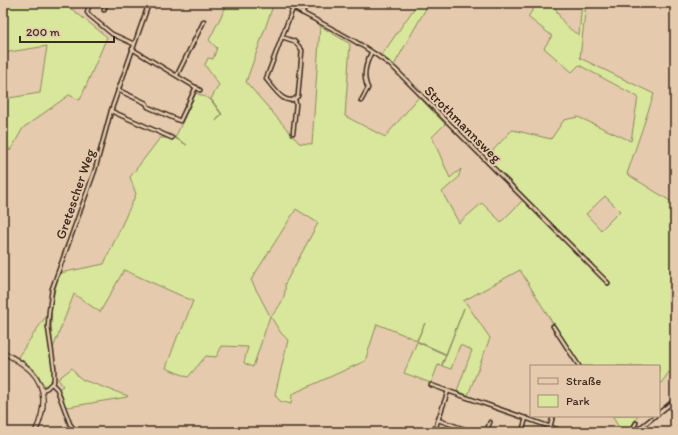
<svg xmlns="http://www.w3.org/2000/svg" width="678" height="435" font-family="Itim,sans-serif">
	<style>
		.green { fill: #d8e79b; stroke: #8a885c; fill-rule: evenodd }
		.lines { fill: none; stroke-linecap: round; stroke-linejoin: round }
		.minor-casing { stroke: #3b2a1e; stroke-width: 5.5 }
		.tertiary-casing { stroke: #3b2a1e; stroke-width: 6 }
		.minor { stroke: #e5caad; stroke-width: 2.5 }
		.tertiary { stroke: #e5caad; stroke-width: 3.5 }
		.labels { text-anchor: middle; stroke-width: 4; stroke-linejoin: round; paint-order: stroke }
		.street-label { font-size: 14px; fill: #3b2a1e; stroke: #e5caad }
	</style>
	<rect width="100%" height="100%" fill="#e5caad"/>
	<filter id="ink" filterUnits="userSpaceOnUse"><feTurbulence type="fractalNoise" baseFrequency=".025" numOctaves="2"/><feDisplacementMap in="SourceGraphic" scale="8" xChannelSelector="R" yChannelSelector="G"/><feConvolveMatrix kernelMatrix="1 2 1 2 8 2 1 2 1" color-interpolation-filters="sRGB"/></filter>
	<g filter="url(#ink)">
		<g class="green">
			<path d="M3,3h54l16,7 34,27 -27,63 -11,-5 -46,33 -13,23 -7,-17v-35l37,-6 7,-47 -44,7z"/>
			<path d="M228,3h46l-28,79 53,61 13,1 8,-118 30,18 -5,72 40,21 34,-40 26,27 -13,13 18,41 11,-9 -3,9 -16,14 17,31 23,-20 19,19 22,-22 82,82 2,-2 -122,-121 25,-27 3,-2 38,9 13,-19 14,-3 53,24 7,-44 -59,-32 -7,7 -28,-24 8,-12 -24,-19 9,-14h16c7,15 10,23 26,32l3,-32h4l-6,55 74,36 -27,80 48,30v168l-2,2 -4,-2 -10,14v-20h-80l-59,-96 -57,31 3,2 24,35 -22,57 -11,-4 15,-41 -12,-5 -9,24 -9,-3 22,-58 -18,46 -29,-13 8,-18 -8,17 -40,-16 -12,37 -73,33 -1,10 -11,-3 -5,-6 13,-55 -7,-7 -10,-16c8,-10 16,-20 14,-33l33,-61 -22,-14 -45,71 19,36 -17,51 -9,-4 4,-16 -26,-1 -6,11 -10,-1 -18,21 -22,-9 12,-33 3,-3 12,-31 -69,-31 -24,42 -26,-18 -21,54c-2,-18 -3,-36 1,-54 1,-7 4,-14 6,-21l44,-9 32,-70 -6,-17 30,-39h15l12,7 -12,-7 21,-45 14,6 11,15 -5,7 6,-7 -11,-15 8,-14 -14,-20 3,-7 5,1 4,-11 -8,-8zM605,196l15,15 -19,19 -15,-16z"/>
			<path d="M418,3h11l-35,62 -13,-9z"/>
			<path d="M46,316l7,62 -3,6 -4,2 -3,-2 -7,-13 -18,-14z"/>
			<path d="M417,342l29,13 -5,11 -3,-1 -7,18 -27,-10z"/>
			<path d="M72,368l6,8 5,4 45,16 -1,1 -59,10 -4,-2 -5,-16 4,-3 -5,-7z"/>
			<path d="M612,416h26l-11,16h-5z"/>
		</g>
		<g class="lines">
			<defs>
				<g id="minor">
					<path d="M90,3l-3,9 2,3 23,19 22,10"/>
					<path d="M99,3l6,2"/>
					<path d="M287,3l2,3c34,18 76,38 106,63l213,214"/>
					<path d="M104,10l2,-7"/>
					<path d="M302,13l6,-10"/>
					<path d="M282,37l12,4 8,9 -4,46c-12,13 -24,-8 -32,-17l27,-71"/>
					<path d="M132,49l68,41"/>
					<path d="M177,75l27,-54"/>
					<path d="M118,90l28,13 2,4 32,14 16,-34"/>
					<path d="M361,101l7,-13c-6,-12 -2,-24 3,-35"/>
					<path d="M111,111l61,27"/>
					<path d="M293,133l3,-29 -1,-4"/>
					<path d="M553,326l26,40"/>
					<path d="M52,384l5,5 13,35 6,8"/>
					<path d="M431,385l134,47"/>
					<path d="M42,390l5,-2 7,-7v-13l-6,-41 1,-15 3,-23 43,-119 16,-59 38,-108"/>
					<path d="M659,413l16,-13"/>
					<path d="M438,420l35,12"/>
					<path d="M550,427l3,-11"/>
					<path d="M434,432l14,-41"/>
					<path d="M486,432l4,-10"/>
					<path d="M522,432l4,-14"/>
					<path d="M631,432l5,-9"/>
					<path d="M635,432l20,-16"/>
				</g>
				<path id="tertiary" d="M3,352c10,6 20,11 28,19 17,17 14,41 4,61"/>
			</defs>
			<use href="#minor" class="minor-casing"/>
			<use href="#tertiary" class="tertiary-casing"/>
			<use href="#minor" class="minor"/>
			<use href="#tertiary" class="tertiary"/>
		</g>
	</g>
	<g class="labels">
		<g class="street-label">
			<text transform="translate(463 124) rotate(45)" y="5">Strothmannsweg</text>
			<text transform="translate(75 194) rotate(-71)" y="5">Gretescher Weg</text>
		</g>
	</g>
	<rect width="678" height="435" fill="none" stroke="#e5caad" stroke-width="16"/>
	<rect x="8" y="8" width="662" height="419" fill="none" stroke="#3b2a1e" stroke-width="1.5" filter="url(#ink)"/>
	<rect x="530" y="365" width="130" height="52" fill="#e5caad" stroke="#a18a74"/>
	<rect x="538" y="378" width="20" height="6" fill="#e5caad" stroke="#a18a74"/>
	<text x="566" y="385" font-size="12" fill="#3b2a1e">Straße</text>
	<rect x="538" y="395" width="20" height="12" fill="#d8e79b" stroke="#a18a74"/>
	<text x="566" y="405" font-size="12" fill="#3b2a1e">Park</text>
	<path d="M20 36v6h94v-6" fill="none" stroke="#3b2a1e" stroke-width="2"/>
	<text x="26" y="36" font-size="12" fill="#3b2a1e" stroke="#e5caad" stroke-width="3" paint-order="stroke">200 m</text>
</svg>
